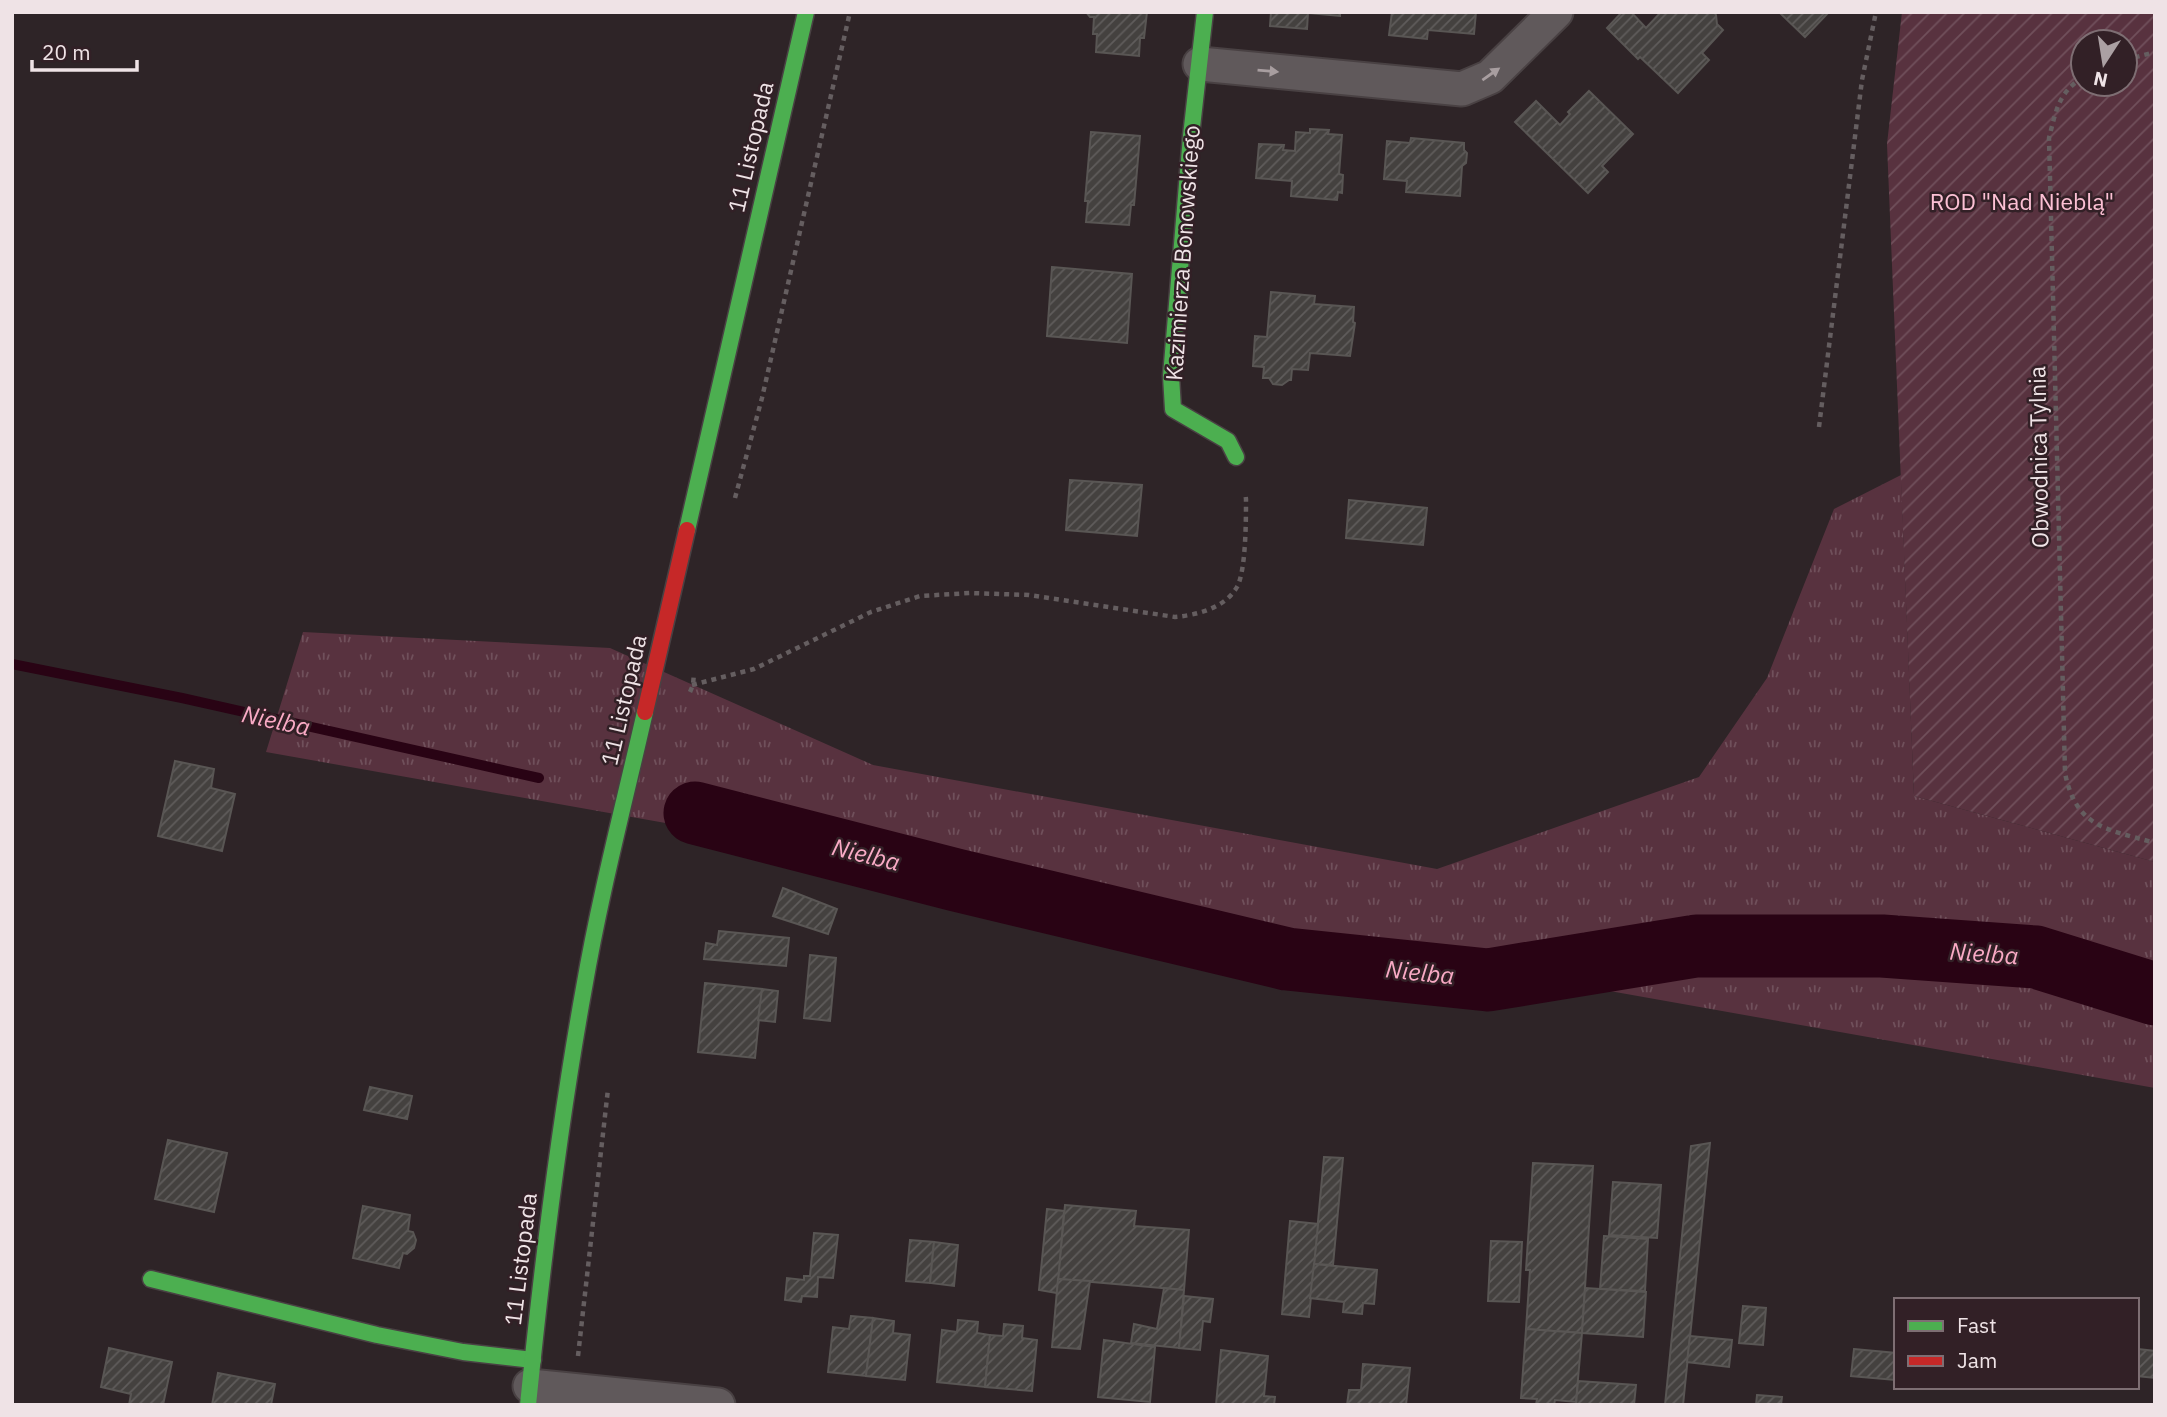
<svg xmlns="http://www.w3.org/2000/svg" width="2167" height="1417" font-family="'IBM Plex Sans',sans-serif">
	<style>
		.grass { fill: url(#grass-tufts) }
		.garden { fill: url(#garden-furrows); fill-rule: evenodd }
		.lines { fill: none; stroke-linecap: round; stroke-linejoin: round }
		.stream { stroke: #290314; stroke-width: 10 }
		.river { stroke: #290314; stroke-width: 63 }
		.building { fill: url(#building-hatch); stroke: #595654; stroke-width: 2 }
		.street-casing { stroke: #494143; stroke-width: 37 }
		.fast-casing { stroke: #494143; stroke-width: 19 }
		.jam-casing { stroke: #494143; stroke-width: 19 }
		.path { stroke: #655e60; stroke-width: 4.5; stroke-dasharray: 5 5; stroke-linecap: butt }
		.street { stroke: #60595b; stroke-width: 33 }
		.fast { stroke: #4caf50; stroke-width: 16 }
		.jam { stroke: #c62828; stroke-width: 16 }
		.oneway { fill: #a89ea0 }
		.labels { text-anchor: middle; stroke-width: 5; stroke-linejoin: round; paint-order: stroke }
		.street-label { font-size: 23px; fill: #efe3e6; stroke: #322026 }
		.park-label { font-size: 23px; fill: #fcc0d4; stroke: #322026 }
		.water-label { font-size: 24px; font-style: italic; fill: #f9aac5; stroke: #322026 }
	</style>
	<defs>
		<pattern id="grass-tufts" width="24" height="20" patternUnits="userSpaceOnUse" patternTransform="scale(1.75)"><rect width="24" height="20" fill="#58323f"/><path d="M3 7l-1-3M5 7V3M7 7l1-3M15 17l-1-3M17 17v-4M19 17l1-3" fill="none" stroke="#70505b"/></pattern>
		<pattern id="garden-furrows" width="10" height="10" patternUnits="userSpaceOnUse" patternTransform="scale(1.75)"><rect width="10" height="10" fill="#58323f"/><path d="M-1 1l2-2M0 10L10 0M9 11l2-2" fill="none" stroke="#70505b"/></pattern>
		<pattern id="building-hatch" width="6" height="6" patternUnits="userSpaceOnUse" patternTransform="scale(1.75)"><rect width="6" height="6" fill="#44413f"/><path d="M-1 1l2-2M0 6l6-6M5 7l2-2" fill="none" stroke="#5f5c5b"/></pattern>
	</defs>
	<rect width="100%" height="100%" fill="#2e2427"/>
	<path class="grass" d="M1901,475l13,321 241,66v226l-1889,-336 37,-120 307,16 263,117 564,104 262,-92 68,-99 67,-169z"/>
	<path class="garden" d="M1902,12h253v850l-241,-66 -27,-652zM2083,42h42v42h-42z"/>
	<g class="lines">
		<path class="stream" d="M12,664l170,34 357,80"/>
		<path class="river" d="M695,813l261,67 331,79 201,21 208,-34h186l154,11 119,37"/>
	</g>
	<g class="building">
		<path d="M1086,12h61l-3,26h-4l-1,18 -43,-4 1,-18h-4l1,-17h-4z"/>
		<path d="M1271,12h69v4l-32,-3 -1,16 -37,-3z"/>
		<path d="M1392,12h84l-2,22 -46,-4 -1,9 -38,-4z"/>
		<path d="M1622,12h9l15,16 15,-16h53l2,3 1,9 6,6 -21,23 7,7 -31,33 -38,-36 -2,2 -31,-31z"/>
		<path d="M1783,12h46l-24,25 -24,-23z"/>
		<path d="M1589,91l44,43 -31,32 6,6 -20,21 -73,-71 21,-21 24,24 10,-11 -2,-2z"/>
		<path d="M1310,129l19,1 -1,4 14,1 -3,39 4,1 -1,18 -4,-1 -1,8 -46,-4 1,-15 -36,-3 3,-34 25,1 -1,5 12,1 1,-19 14,1z"/>
		<path d="M1091,132l49,4 -6,69h-3l-2,20 -43,-3 2,-21h-3z"/>
		<path d="M1411,138l53,5v7l3,3 -1,10 -4,3 -2,30 -54,-4 1,-11 -23,-2 3,-38 23,2z"/>
		<path d="M1052,267l80,7 -5,69 -80,-7z"/>
		<path d="M1271,292l44,4 -1,8 40,3 -1,15 2,1 -5,33 -40,-3 -2,17 -16,-1 -1,11h-2l-7,5 -9,-1 -4,-6h-6l1,-11 -11,-1 2,-30 12,1z"/>
		<path d="M1070,480l72,5 -5,51 -71,-6z"/>
		<path d="M1349,500l78,8 -4,37 -77,-7z"/>
		<path d="M175,761l39,8 -3,19 24,6 -13,57 -64,-15z"/>
		<path d="M783,888l54,21 -9,25 -55,-18z"/>
		<path d="M719,931l70,7 -3,28 -82,-7 2,-16 11,2z"/>
		<path d="M810,955l26,3 -6,63 -26,-3z"/>
		<path d="M705,983l57,6 -7,69 -57,-6z"/>
		<path d="M762,989l16,2 -3,31 -17,-2z"/>
		<path d="M370,1087l42,9 -5,23 -43,-9z"/>
		<path d="M168,1140l59,13 -13,59 -59,-13z"/>
		<path d="M1710,1143l-27,262h-18l26,-259z"/>
		<path d="M1324,1157l19,1 -10,107 -19,-1z"/>
		<path d="M1533,1163l60,3 -11,167 -56,-4 4,-59h-4z"/>
		<path d="M1613,1182l48,3 -4,53 -48,-3z"/>
		<path d="M1065,1205l71,6 -2,15 55,4 -5,60 -126,-11z"/>
		<path d="M363,1206l47,9 -2,16 5,1 3,8 -2,8 -7,6 -4,-1 -4,15 -46,-10z"/>
		<path d="M1047,1209l17,2 -7,82 -18,-3z"/>
		<path d="M1290,1221l28,3 -9,93 -27,-3z"/>
		<path d="M814,1233l24,2 -5,43 -15,-1 -1,20 -15,-1 -1,6 -16,-2 2,-22 17,2v-4h6z"/>
		<path d="M1604,1236l44,3 -3,52 -45,-2z"/>
		<path d="M910,1240l24,2 -4,41 -24,-2z"/>
		<path d="M1491,1241l31,1 -3,60 -31,-1z"/>
		<path d="M934,1242l24,3 -4,41 -24,-3z"/>
		<path d="M1314,1264l63,6 -3,34 -11,-1 -1,11 -19,-2 1,-10 -34,-4z"/>
		<path d="M1058,1279l32,2 -10,68 -28,-2z"/>
		<path d="M1164,1288l20,2 -5,58 -48,-5 3,-19 23,5z"/>
		<path d="M1585,1288l61,4 -3,45 -61,-4z"/>
		<path d="M1184,1296l29,3 -3,23 -7,-1 -3,29 -21,-2z"/>
		<path d="M1743,1306l23,2 -3,37 -24,-2z"/>
		<path d="M851,1316l22,2 -7,58 -38,-4 5,-45 16,2z"/>
		<path d="M873,1318l21,3 -1,12 17,2 -5,45 -39,-4z"/>
		<path d="M958,1320l20,2 -1,11 13,2 -5,52 -48,-5 5,-52 15,2z"/>
		<path d="M1004,1324l19,2 -1,12 15,2 -5,51 -47,-4 5,-52 13,1z"/>
		<path d="M1526,1329l56,4 -6,69 -21,-2 -1,5h-18l1,-6 -16,-1z"/>
		<path d="M1690,1336l42,4 -3,27 -42,-5z"/>
		<path d="M1104,1340l51,7 -5,55 -52,-5z"/>
		<path d="M109,1348l63,14 -9,43h-34l2,-11 -30,-7z"/>
		<path d="M1854,1349l42,4 -1,27 -44,-4z"/>
		<path d="M2138,1349l17,2v27l-18,-2z"/>
		<path d="M1221,1350l47,6 -4,40 11,1 -1,8h-58z"/>
		<path d="M1363,1364l47,4 -4,37h-59l2,-15h12z"/>
		<path d="M218,1373l57,11 -4,21h-59z"/>
		<path d="M1578,1381l58,4 -2,20h-58z"/>
		<path d="M1757,1395l25,2 -1,8h-25z"/>
	</g>
	<g class="lines">
		<defs>
			<g id="street">
				<path d="M1200,64l262,25 28,-12 66,-65"/>
				<path d="M530,1386l188,19"/>
			</g>
			<g id="fast">
				<path d="M1205,12l-14,124 -20,240 2,33 55,32 8,16"/>
				<path d="M687,530l119,-518"/>
				<path d="M151,1279l226,56 86,17 70,8"/>
				<path d="M528,1405c14,-140 31,-279 56,-417 16,-93 40,-184 61,-276"/>
			</g>
			<path id="jam" d="M645,712l42,-182"/>
		</defs>
		<use href="#street" class="street-casing"/>
		<use href="#fast" class="fast-casing"/>
		<use href="#jam" class="jam-casing"/>
		<g class="path">
			<path d="M2125,60l30,-8"/>
			<path d="M2083,77c-25,16 -27,34 -34,61l16,635c11,55 42,56 90,70"/>
			<path d="M1819,427l43,-347 14,-68"/>
			<path d="M735,498l27,-100 88,-386"/>
			<path d="M692,685l62,-16 117,-57 49,-16 50,-3 59,2 146,22c22,-2 50,-9 62,-30 9,-16 9,-68 9,-88l-1,-7"/>
			<path d="M690,692l3,-7 1,-12"/>
			<path d="M578,1356l30,-267"/>
		</g>
		<use href="#street" class="street"/>
		<use href="#fast" class="fast"/>
		<use href="#jam" class="jam"/>
	</g>
	<defs><path id="oneway-solid" d="M-6-.8H1V-3.2L6.5 0L1 3.2V.8H-6Z" transform="scale(1.75)"/></defs>
	<g class="oneway">
		<use href="#oneway-solid" transform="translate(1268 71) rotate(5)"/>
		<use href="#oneway-solid" transform="translate(1491 74) rotate(-35)"/>
	</g>
	<g class="labels">
		<g class="street-label">
			<text transform="translate(751 147) rotate(-77)" y="8">11 Listopada</text>
			<text transform="translate(1183 253) rotate(-86)" y="8">Kazimierza Bonowskiego</text>
			<text transform="translate(2039 457) rotate(-91)" y="8">Obwodnica Tylnia</text>
			<text transform="translate(624 700) rotate(-77)" y="8">11 Listopada</text>
			<text transform="translate(521 1259) rotate(-83)" y="8">11 Listopada</text>
		</g>
		<g class="park-label">
			<text x="2022" y="210">ROD "Nad Nieblą"</text>
		</g>
		<g class="water-label">
			<text transform="translate(276 721) rotate(12)" y="8">Nielba</text>
			<text transform="translate(866 855) rotate(14)" y="8">Nielba</text>
			<text transform="translate(1984 954) rotate(4)" y="8">Nielba</text>
			<text transform="translate(1420 973) rotate(6)" y="8">Nielba</text>
		</g>
	</g>
	<rect width="2167" height="1417" fill="none" stroke="#efe3e6" stroke-width="28"/>
	<rect x="1894" y="1298" width="245" height="91" fill="#322026" stroke="#7e6e73" stroke-width="2"/>
	<rect x="1908" y="1321" width="35" height="10" fill="#4caf50" stroke="#7e6e73" stroke-width="2"/>
	<text x="1957" y="1333" font-size="21" fill="#efe3e6">Fast</text>
	<rect x="1908" y="1356" width="35" height="10" fill="#c62828" stroke="#7e6e73" stroke-width="2"/>
	<text x="1957" y="1368" font-size="21" fill="#efe3e6">Jam</text>
	<g transform="translate(2104 63) rotate(192)"><circle r="33" fill="#322026" stroke="#7e6e73" stroke-width="2"/>
	<path d="M0-5L12 26L0 18L-12 26Z" fill="#aba0a3"/>
	<text y="-10" font-size="19" font-weight="bold" text-anchor="middle" fill="#efe3e6">N</text>
	</g>
	<path d="M32 60v10h105v-10" fill="none" stroke="#efe3e6" stroke-width="3.5"/>
	<text x="42" y="60" font-size="21" fill="#efe3e6" stroke="#322026" stroke-width="5" paint-order="stroke">20 m</text>
</svg>
